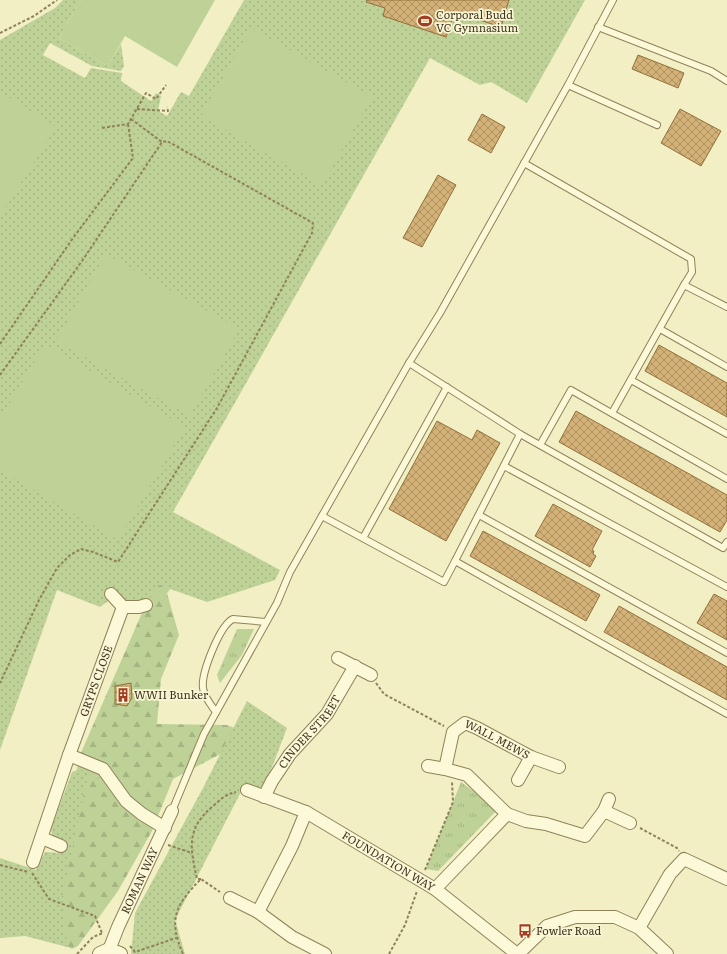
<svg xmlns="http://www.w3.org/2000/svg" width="727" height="954" font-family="Literata,serif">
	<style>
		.grass { fill: url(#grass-tufts) }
		.forest { fill: url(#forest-firs) }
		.park { fill: url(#park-dots) }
		.garden { fill: #bed297 }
		.building { fill: url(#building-cross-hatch); stroke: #91703c }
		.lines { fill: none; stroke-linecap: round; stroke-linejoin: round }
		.service-casing { stroke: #8f8259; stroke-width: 8 }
		.minor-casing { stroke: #8f8259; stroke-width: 14 }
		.tertiary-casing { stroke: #8f8259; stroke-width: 16 }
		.path { stroke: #8f8259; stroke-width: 2; stroke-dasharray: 3 2; stroke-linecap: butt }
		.service { stroke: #fcf9d9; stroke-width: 6 }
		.minor { stroke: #fcf9d9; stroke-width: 12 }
		.tertiary { stroke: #fcf9d9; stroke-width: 14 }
		.labels { text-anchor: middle; stroke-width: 3.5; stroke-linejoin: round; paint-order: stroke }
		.poi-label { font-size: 11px; fill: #3e341e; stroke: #f9f6d5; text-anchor: start }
		.street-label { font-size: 11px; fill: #3e341e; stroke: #f9f6d5 }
	</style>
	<defs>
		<pattern id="grass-tufts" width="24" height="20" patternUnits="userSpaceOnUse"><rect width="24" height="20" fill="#bed297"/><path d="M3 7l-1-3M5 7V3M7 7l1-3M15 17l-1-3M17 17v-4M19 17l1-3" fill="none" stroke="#a4b582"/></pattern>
		<pattern id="forest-firs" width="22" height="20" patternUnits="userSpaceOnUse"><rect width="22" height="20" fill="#bed297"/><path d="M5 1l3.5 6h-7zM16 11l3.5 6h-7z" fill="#a4b582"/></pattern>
		<pattern id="park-dots" width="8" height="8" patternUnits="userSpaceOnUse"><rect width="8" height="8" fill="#bed297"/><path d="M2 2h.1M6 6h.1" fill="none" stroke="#a4b582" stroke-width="1.8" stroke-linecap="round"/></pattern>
		<pattern id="building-cross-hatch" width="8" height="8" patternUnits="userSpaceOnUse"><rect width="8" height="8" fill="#d4b277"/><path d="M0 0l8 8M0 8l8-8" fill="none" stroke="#ad9261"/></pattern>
	</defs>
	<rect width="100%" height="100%" fill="#f2efc5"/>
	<g class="grass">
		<path d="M237,629h17l-12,26 -22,28 -3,-8z"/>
		<path d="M461,782l37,27 -60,62 -12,-2z"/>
	</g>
	<path class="forest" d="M176,535l19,27 -28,31 12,42 -18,44 -4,45 70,1 40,16 -35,7 -59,31 -21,52 -34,60 -40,55 -6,3 -27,-15 5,-47 30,-132z"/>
	<g class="park">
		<path d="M63,0h18l-22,38 49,28 13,-22 3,22 -3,5 -29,-5 -42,-23 -7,12 42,23 6,-10 31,5 -1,8 30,20 5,-8 5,3 -3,15 9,5 14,-24 8,4 55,-96h341l-58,103 -36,-21 -11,3 -50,-27 -257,454 107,58 -5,10 -68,22 -48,-17 -15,20 -11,3 -18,-12 -15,11 -43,-17 -57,160v-710l55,-32z"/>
		<path d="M247,701l40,27 -23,60 -20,-2 -69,134 10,34h-54l4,-41 68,-125z"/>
		<path d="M80,769l24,12 -16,-6 -26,122 5,50 -42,-11 -25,2v-80l36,12 9,-18 17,1 2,-6 -11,-7 -2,-11 21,-57z"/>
	</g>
	<g class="garden">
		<path d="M81,0h134l-38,67 -52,-31 -17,30 -49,-28z"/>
		<path d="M251,28l121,69 -50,88 -121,-69z"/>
		<path d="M0,92l56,35 -56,89z"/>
		<path d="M106,254l133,75 -49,87 -134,-75z"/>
		<path d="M45,344l140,83 -67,113 -118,-70v-51z"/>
	</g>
	<g class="building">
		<path d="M367,0h142l-8,27 -46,-15 -9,25 -63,-21 2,-8 -19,-6z"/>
		<path d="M638,55l46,18 -6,15 -46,-19z"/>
		<path d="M680,109l41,22 -20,35 -40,-23z"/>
		<path d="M482,114l23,13 -14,26 -23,-13z"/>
		<path d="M438,175l18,10 -34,62 -19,-9z"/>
		<path d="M659,345l68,38v34l-82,-46z"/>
		<path d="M576,411l151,84v25l-7,12 -161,-90z"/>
		<path d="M437,421l35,19 5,-10 23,13 -54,98 -57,-32z"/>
		<path d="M553,504l49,27 -10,19 2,1 -1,3 3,2 -6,11 -55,-31z"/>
		<path d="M483,531l117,64 -14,26 -116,-65z"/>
		<path d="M714,594l13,7v39l-30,-17z"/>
		<path d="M619,606l108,61v33l-123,-68z"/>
		<path d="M131,683l1,15 -5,8 -12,-2v-18z"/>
	</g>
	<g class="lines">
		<defs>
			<g id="service">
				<path d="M598,27l113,44 16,10"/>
				<path d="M568,85l89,40"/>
				<path d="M524,163l167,96 1,13 -8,13"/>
				<path d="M660,329l67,38"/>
				<path d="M409,363l111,71 203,114 4,-6"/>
				<path d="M631,380l96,54"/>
				<path d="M612,413l72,-128 43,22"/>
				<path d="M540,445l31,-55 156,89"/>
				<path d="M504,466l223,121"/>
				<path d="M479,515l248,138"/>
				<path d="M322,516l122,66 11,-21 272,153"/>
				<path d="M363,538l84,-151"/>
				<path d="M455,561l65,-127"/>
				<path d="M216,712c-5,-7 -12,-15 -13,-24 -2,-15 17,-63 30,-69l33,3"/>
				<path d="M172,811l32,-77 73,-131 13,-31 119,-209 31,-50 128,-228 45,-85"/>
			</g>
			<g id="minor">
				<path d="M111,594l12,13"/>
				<path d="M146,605l-7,2h-16l-54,148 34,14 23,32 16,13 23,14"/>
				<path d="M338,658l33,17"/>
				<path d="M531,757l28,10"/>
				<path d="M428,766l17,3 22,6 40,39"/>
				<path id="s1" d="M445,769l8,-37 12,-9 12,5 54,29 -13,23"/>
				<path id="s2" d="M247,790l59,22 129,77 82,65"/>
				<path id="s3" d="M264,797l8,-16 18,-27 37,-40 28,-48"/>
				<path d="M604,811l5,-12"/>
				<path d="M42,838l19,8"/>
				<path d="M33,862l36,-107"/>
				<path d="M435,889l72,-75 19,7 20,3 39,12 19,-25 26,12"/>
				<path d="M230,898l28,14 34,25 33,17"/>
				<path d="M258,912l34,-66 14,-34"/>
				<path d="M639,928l31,-54 14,-15 43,20"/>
				<path id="s4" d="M109,950l9,-23 54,-116"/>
				<path d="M518,954l29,-28 28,-9h40l24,11 28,26"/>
			</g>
			<path id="tertiary" d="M100,954l9,-4 11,4"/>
		</defs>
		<use href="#service" class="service-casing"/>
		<use href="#minor" class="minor-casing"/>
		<use href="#tertiary" class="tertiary-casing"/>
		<g class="path">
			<path d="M0,33l34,-17 23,-16"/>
			<path d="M137,109l31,2 -1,-4"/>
			<path d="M131,119l31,23"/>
			<path d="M102,128l26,-4 18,-31 10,6 10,-14"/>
			<path d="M0,344l73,-106 60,-80 -5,-34"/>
			<path d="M0,375l82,-114 80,-119 5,-1 146,82 -1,10 -95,175 -99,154 -25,-10 -12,-3 -11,6 -13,13 -18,32 -39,83"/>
			<path d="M376,683l8,11 60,32"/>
			<path d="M640,828l37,20 2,3"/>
			<path d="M168,845l24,8"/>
			<path d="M0,865l28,7"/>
			<path d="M425,870l28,-68 -1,-20"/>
			<path d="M32,873l17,26 46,17 7,17"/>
			<path d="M201,879h-4c-7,-32 -11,-50 16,-73 8,-7 13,-12 23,-14"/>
			<path d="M130,946l5,6 41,-14"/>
			<path d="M77,954l16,-17 10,-4"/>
			<path d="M183,954c-15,-34 -8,-49 18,-75l19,13"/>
			<path d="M389,954l16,-29 12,-34"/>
		</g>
		<use href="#service" class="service"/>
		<use href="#minor" class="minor"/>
		<use href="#tertiary" class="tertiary"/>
	</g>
	<defs>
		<symbol id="stadium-bare" viewBox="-9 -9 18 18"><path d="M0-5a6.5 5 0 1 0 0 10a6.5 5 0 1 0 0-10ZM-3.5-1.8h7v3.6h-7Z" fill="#a43e23" stroke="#f9f6d5" stroke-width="2.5" paint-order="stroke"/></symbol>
		<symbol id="building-bare" viewBox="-9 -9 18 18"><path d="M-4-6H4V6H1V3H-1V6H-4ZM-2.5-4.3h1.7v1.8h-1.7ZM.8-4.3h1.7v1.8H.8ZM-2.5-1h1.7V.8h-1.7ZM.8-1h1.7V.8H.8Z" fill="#a43e23" stroke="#f9f6d5" stroke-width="2.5" paint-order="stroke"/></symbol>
		<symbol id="bus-bare" viewBox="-9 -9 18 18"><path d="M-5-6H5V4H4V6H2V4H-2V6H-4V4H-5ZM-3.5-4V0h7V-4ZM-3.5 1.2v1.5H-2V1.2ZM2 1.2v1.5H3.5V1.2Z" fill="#a43e23" stroke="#f9f6d5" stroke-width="2.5" paint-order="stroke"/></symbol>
	</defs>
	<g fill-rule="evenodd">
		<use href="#stadium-bare" x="415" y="11" width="20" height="20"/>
		<use href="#building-bare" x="113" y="685" width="20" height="20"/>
		<use href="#bus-bare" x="515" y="921" width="20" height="20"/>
	</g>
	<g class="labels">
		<g class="poi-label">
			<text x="436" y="19">Corporal Budd<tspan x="436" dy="13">VC Gymnasium</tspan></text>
			<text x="134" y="699">WWII Bunker</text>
			<text x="536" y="935">Fowler Road</text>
		</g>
		<g class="street-label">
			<text transform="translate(96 681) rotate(-70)" y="4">GRYPS CLOSE</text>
			<text dy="4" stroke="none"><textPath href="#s3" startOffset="80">CINDER STREET</textPath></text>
			<text dy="4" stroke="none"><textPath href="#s1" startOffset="89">WALL MEWS</textPath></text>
			<text dy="4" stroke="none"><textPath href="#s2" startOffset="159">FOUNDATION WAY</textPath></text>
			<text dy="4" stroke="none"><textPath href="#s4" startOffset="76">ROMAN WAY</textPath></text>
		</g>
	</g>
</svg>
